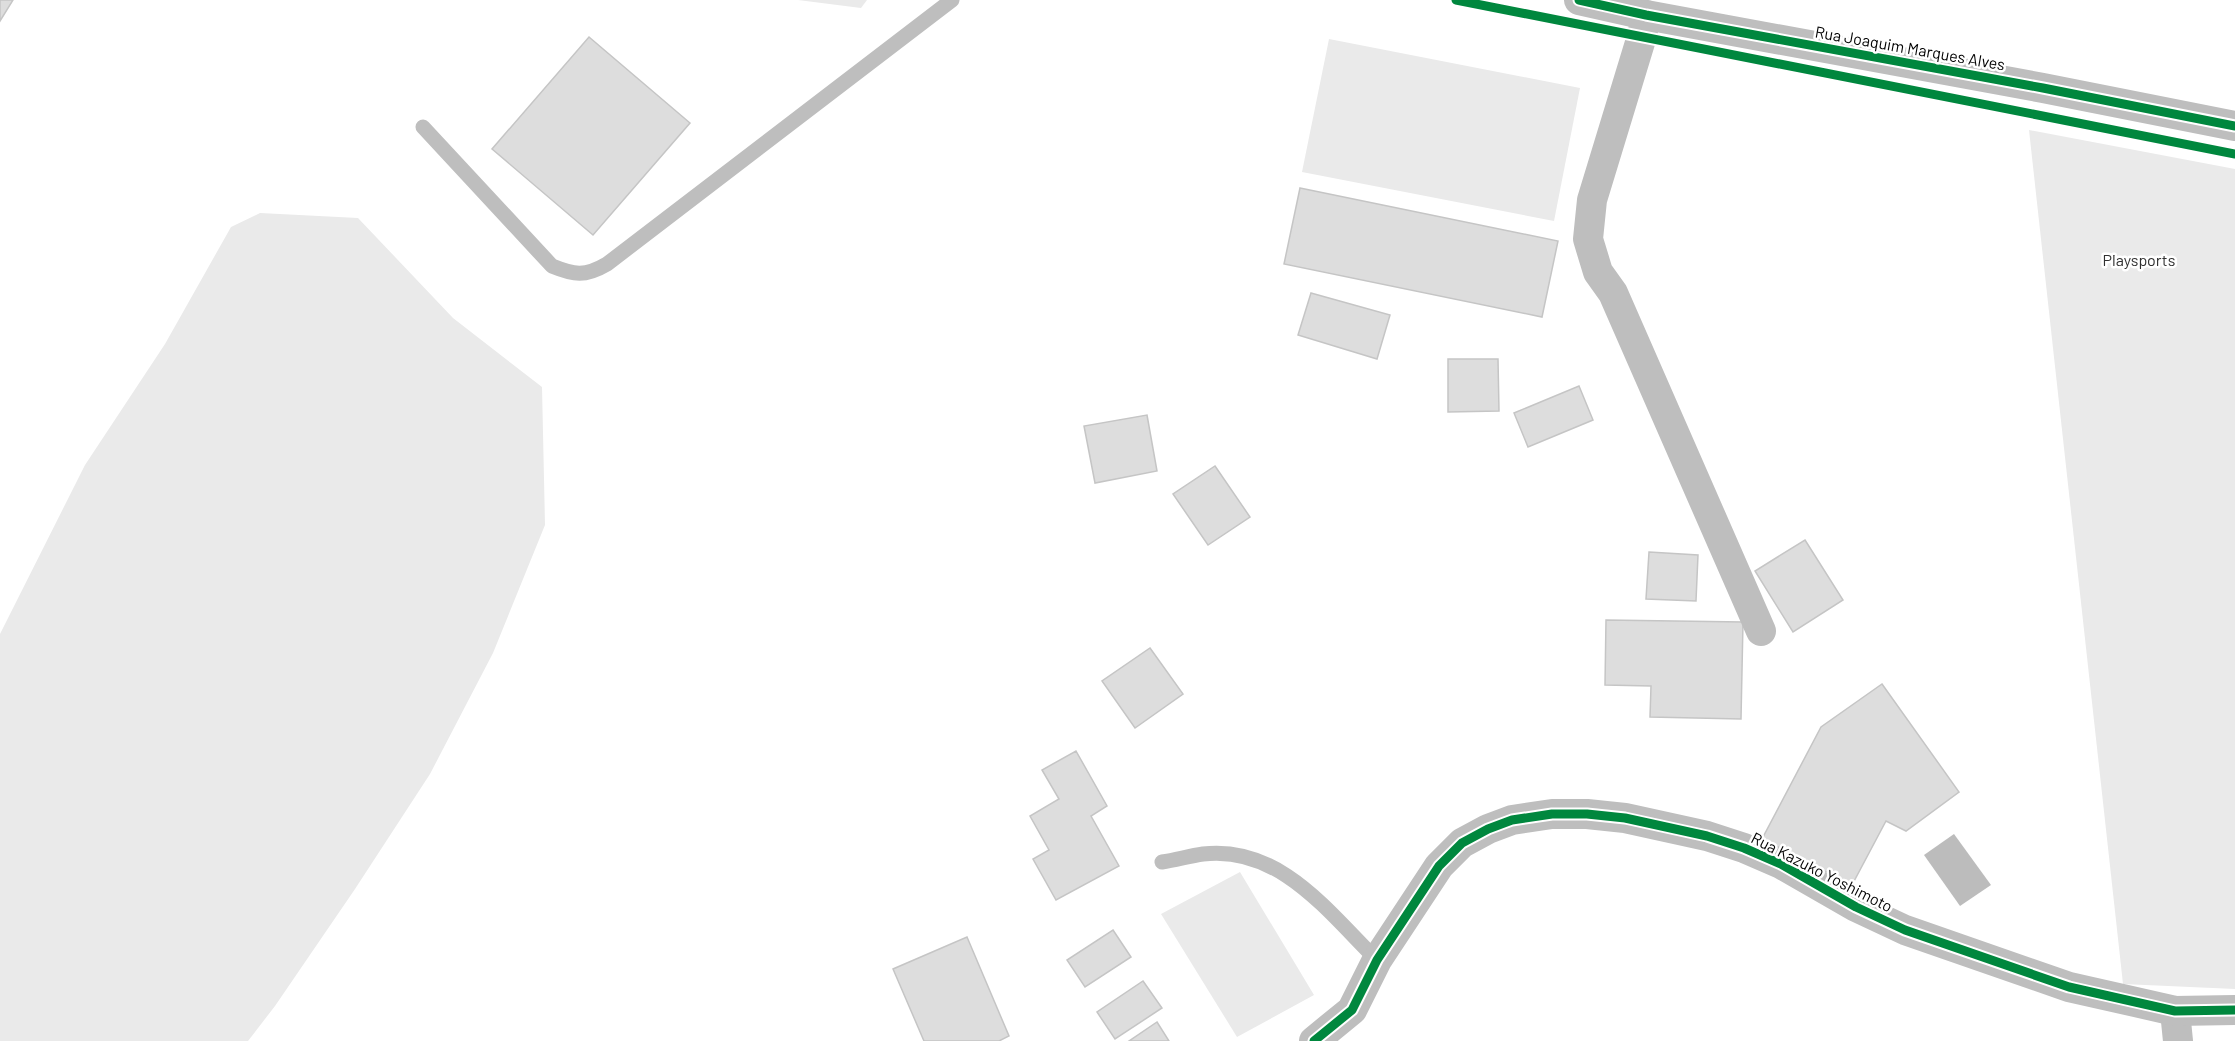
<svg xmlns="http://www.w3.org/2000/svg" width="2235" height="1041" font-family="Barlow,sans-serif">
	<style>
		.green { fill: #eaeaea }
		.water { fill: #bcbcbc }
		.building { fill: #ddd; stroke: #c5c5c5; stroke-width: 1.5 }
		.lines { fill: none; stroke-linecap: round; stroke-linejoin: round }
		.service { stroke: #bebebe; stroke-width: 15 }
		.minor { stroke: #bebebe; stroke-width: 30 }
		.cycleway-casing { stroke: #fff; stroke-width: 13 }
		.cycleway { stroke: #00873e; stroke-width: 9 }
		.labels { text-anchor: middle; stroke-width: 5; stroke-linejoin: round; paint-order: stroke }
		.street-label { font-size: 16px; fill: #000; stroke: #fff }
		.park-label { font-size: 16px; fill: #303030; stroke: #fff }
	</style>
	<rect width="100%" height="100%" fill="#fff"/>
	<g class="green">
		<path d="M798,0h69l-6,8z"/>
		<path d="M1329,39l251,49 -26,133 -252,-49z"/>
		<path d="M2029,130l206,39v820l-112,-5z"/>
		<path d="M260,213l98,5 95,100 89,69 3,138 -52,128 -63,121 -75,115 -80,117 -27,35h-248v-407l85,-169 80,-121 66,-117z"/>
		<path d="M1240,872l74,123 -77,42 -76,-123z"/>
	</g>
	<path class="water" d="M1954,834l37,51 -31,21 -36,-51z"/>
	<g class="building">
		<path d="M0,0h13l-13,21z"/>
		<path d="M589,37l101,86 -97,112 -101,-86z"/>
		<path d="M1300,188l258,53 -16,76 -258,-53z"/>
		<path d="M1311,293l79,22 -13,44 -79,-24z"/>
		<path d="M1448,359h50l1,52 -51,1z"/>
		<path d="M1579,386l14,34 -65,27 -14,-34z"/>
		<path d="M1147,415l10,56 -62,12 -11,-57z"/>
		<path d="M1215,466l35,51 -42,28 -35,-51z"/>
		<path d="M1805,540l38,60 -50,32 -38,-61z"/>
		<path d="M1649,552l49,3 -2,46 -50,-2z"/>
		<path d="M1606,620l137,2 -2,97 -91,-2 1,-31 -46,-1z"/>
		<path d="M1150,648l33,46 -48,34 -33,-47z"/>
		<path d="M1882,684l77,108 -53,39 -20,-10 -34,64 -90,-46 59,-112z"/>
		<path d="M1076,751l31,55 -16,10 28,50 -63,34 -23,-41 16,-9 -19,-34 29,-17 -17,-29z"/>
		<path d="M1113,930l18,27 -46,30 -18,-27z"/>
		<path d="M967,937l42,99 -10,5h-75l-31,-72z"/>
		<path d="M1143,981l19,27 -47,31 -18,-27z"/>
		<path d="M1157,1022l12,19h-40z"/>
	</g>
	<g class="lines">
		<g class="service">
			<path d="M423,127l129,139c22,9 33,11 55,-2l345,-264"/>
			<path d="M1162,862c14,-2 27,-6 41,-8 77,-9 125,58 174,106"/>
		</g>
		<g class="minor">
			<path d="M1579,0l67,15 397,73 192,38"/>
			<path d="M1646,15l-4,21 -50,164 -4,39 10,33 15,21 148,338"/>
			<path d="M2175,1011l3,30"/>
			<path d="M1314,1041l38,-31 25,-50 62,-94 23,-23 26,-14 24,-9 40,-6h35l38,4 82,18 37,12 37,16 75,43 49,23 164,57 106,24 60,-1"/>
		</g>
		<defs>
			<g id="cycleway">
				<path d="M1456,0l779,154"/>
				<path d="M1579,0l67,15 397,73 192,38"/>
				<path d="M1314,1041l38,-31 25,-50 62,-94 23,-23 26,-14 24,-9 40,-6h35l38,4 82,18 37,12 37,16 75,43 49,23 164,57 106,24 60,-1"/>
			</g>
		</defs>
		<use href="#cycleway" class="cycleway-casing"/>
		<use href="#cycleway" class="cycleway"/>
	</g>
	<g class="labels">
		<g class="street-label">
			<text transform="translate(1910 48) rotate(10)" y="6">Rua Joaquim Marques Alves</text>
			<text transform="translate(1822 872) rotate(27)" y="6">Rua Kazuko Yoshimoto</text>
		</g>
		<g class="park-label">
			<text x="2139" y="266">Playsports</text>
		</g>
	</g>
</svg>
